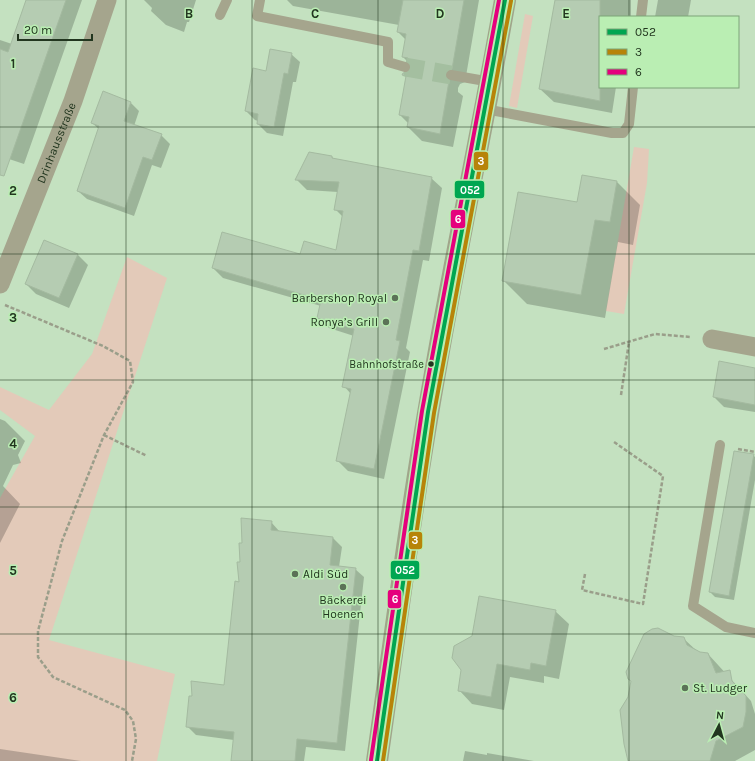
<svg xmlns="http://www.w3.org/2000/svg" width="755" height="761" font-family="Karla,sans-serif">
	<style>
		.green { fill: #e3cab9 }
		.shadow { fill: #0003 }
		.building { fill: #b5ccb2; stroke: #a4baa0 }
		.lines { fill: none; stroke-linecap: round; stroke-linejoin: round }
		.minor-tunnel { stroke: #a4bfa0; stroke-width: 19; stroke-dasharray: 19 10; stroke-linecap: butt }
		.path { stroke: #9a9e8a; stroke-width: 2.5; stroke-dasharray: 4 2; stroke-linecap: butt }
		.service { stroke: #a5a58d; stroke-width: 10 }
		.minor { stroke: #a5a58d; stroke-width: 19 }
		.secondary { stroke: #a0a58a; stroke-width: 22 }
		.bus-1-casing { stroke: #baeeb3; stroke-width: 7 }
		.bus-2-casing { stroke: #baeeb3; stroke-width: 7 }
		.bus-3-casing { stroke: #baeeb3; stroke-width: 7 }
		.bus-1 { stroke: #00a651; stroke-width: 4 }
		.bus-2 { stroke: #b78409; stroke-width: 4 }
		.bus-3 { stroke: #e5007d; stroke-width: 4 }
		.grid { fill: none; stroke: #22361f; stroke-width: 1; stroke-opacity: 0.55 }
		.poi-dot { fill: #5b7257; stroke: #baeeb3; stroke-width: 1.5 }
		.bus-dot { fill: #22361f; stroke: #baeeb3; stroke-width: 1.5 }
		.labels { text-anchor: middle; stroke-width: 3; stroke-linejoin: round; paint-order: stroke }
		.bus-label { font-size: 11px; fill: #22361f; stroke: #baeeb3; text-anchor: end }
		.street-label { font-size: 12px; fill: #22361f; stroke: #baeeb3 }
		.poi-label { font-size: 12px; fill: #22361f; stroke: #baeeb3; text-anchor: end }
		.grid-label { font-size: 13px; text-anchor: middle; font-weight: bold; fill: #22361f; stroke: #baeeb3; stroke-width: 3; stroke-linejoin: round; paint-order: stroke }
		.line-badge { stroke: #baeeb3; stroke-width: 1.5 }
		.badge-label { font-size: 11px; text-anchor: middle; font-weight: bold; fill: #fff }
	</style>
	<rect width="100%" height="100%" fill="#c4e1c0"/>
	<g class="green">
		<path d="M525,14l8,2 -16,92 -8,-2z"/>
		<path d="M634,147l15,2 -2,34 -23,131 -18,-3z"/>
		<path d="M127,257l40,21 -118,362 126,34 -18,87h-157v-263l35,-62 -35,-26v-23l49,23 43,-56z"/>
	</g>
	<g class="shadow">
		<path d="M27,0h55l-58,164 -24,-8v-116l12,4z"/>
		<path d="M144,0h52l-7,22h-2l-3,10 -18,-7 -15,-14 1,-3z"/>
		<path d="M287,0h192l-14,82 -5,2 -2,4v4l5,4 -10,51 -31,-6 -14,-14 1,-3 -9,-9 7,-37 -3,-3 6,-2 2,-7 -9,-9 3,-17 -8,-8 1,-7 -106,-19z"/>
		<path d="M556,0h75v17h-31v70h16l-4,26 -58,-11 -14,-13z"/>
		<path d="M658,0h33l-3,17h-33z"/>
		<path d="M291,54l9,8 -4,20h-3l-10,54 -16,-3 -9,-9v-3l-3,-1 -9,-9 21,-39z"/>
		<path d="M130,102l9,9 -5,15 27,9 9,9 -9,24 -9,-3 -18,51 -47,-17 -9,-8 21,-62 -7,-6z"/>
		<path d="M332,157l2,2 97,19 11,10 -13,73 -6,-1 -17,88 4,4 -26,127 -36,-8 -11,-11 14,-66 -7,-8 10,-50 -25,-8 -11,-10 3,-12 -98,-28 -10,-10 124,-16 6,-35 -8,-8 3,-17 -31,-2 -10,-10z"/>
		<path d="M617,182l23,23 -7,40 -15,-3 -13,76 -78,-14 -24,-24 75,-76z"/>
		<path d="M45,242l33,13 10,10 -19,43 -33,-14 -10,-10z"/>
		<path d="M755,369v43l-31,-5 -10,-10z"/>
		<path d="M0,419l5,2 20,20 -7,14 3,8 -8,2 -10,21 17,18 -20,39z"/>
		<path d="M753,455l2,2v23l-21,120 -19,-3 -5,-5z"/>
		<path d="M271,522l9,10 53,6 9,9 -3,20 16,2 9,8 -19,174 -39,-4 -2,14h-72l2,-21 -38,-5 -9,-9 38,-40 19,-142z"/>
		<path d="M555,611l14,13 -10,55 -15,-3v7l-34,-6 -6,33 -32,-6 -13,-14z"/>
		<path d="M674,637l9,1 16,15 9,1 43,47 4,13v36l-20,11h-102z"/>
		<path d="M0,749l81,12h-81z"/>
		<path d="M465,751l22,4v-2l47,8h-71z"/>
	</g>
	<g class="building">
		<path d="M26,0h40l-62,176 -4,-1v-126l8,3z"/>
		<path d="M403,0h61l-12,69 -6,2 -1,3v4l4,3 -9,53 -33,-7 2,-10 -10,-2 7,-39 -4,-1 1,-2 6,-1 2,-4v-3l-4,-4 1,-3 -6,-1 4,-23 -9,-2z"/>
		<path d="M555,0h45v101l-61,-12z"/>
		<path d="M270,49l22,4 -4,21 -4,-1 -10,54 -17,-3 1,-10 -13,-3 8,-43 13,3z"/>
		<path d="M103,91l28,11 -7,19 38,13 -10,26 -9,-3 -18,51 -48,-17 22,-65 -8,-3z"/>
		<path d="M309,152l23,4v2l100,19 -13,74 -6,-1 -17,90 4,1 -26,128 -38,-8 15,-72 -9,-2 12,-58 -37,-11 4,-18 -109,-32 10,-36 78,22 4,-13 32,9 7,-39 -9,-1 5,-28 -44,-2z"/>
		<path d="M582,175l35,6 -7,41 -15,-2 -14,75 -79,-14 16,-89 59,10z"/>
		<path d="M44,240l34,14 -19,44 -34,-14z"/>
		<path d="M719,361l36,7v37l-42,-8z"/>
		<path d="M734,451l20,3 -25,142 -20,-4z"/>
		<path d="M241,518l31,3 -1,9 62,7 -3,28 26,3 -19,175 -40,-4 -2,22h-64l3,-29 -48,-5 3,-31h3l-1,-15 33,4 11,-104 4,1 -2,-20h3l-1,-19h3z"/>
		<path d="M479,596l77,14 -10,56 -15,-3 -1,7 -33,-6 -6,33 -33,-6 3,-21 -9,-12 2,-12 18,-10z"/>
		<path d="M658,628l16,8 10,1 3,8 13,7 8,1 8,20 14,-3 2,11 14,15v16l-3,15 -27,14 -6,20h-82l-4,-17 -4,-34 8,-13 3,-16 -3,-2 -2,-7 18,-38 8,-5z"/>
	</g>
	<g class="lines">
		<path class="minor-tunnel" d="M405,67l46,8"/>
		<g class="path">
			<path d="M5,305l98,41 27,15 3,21 -29,53 -42,106 -24,90v26l15,20 72,33 8,11 3,18 -4,22"/>
			<path d="M604,349l51,-15 36,3"/>
			<path d="M621,395l8,-53"/>
			<path d="M104,435l43,21"/>
			<path d="M738,449l17,3"/>
			<path d="M585,574l-3,16 61,14 20,-128 -49,-34"/>
		</g>
		<g class="service">
			<path d="M260,0l-3,16 131,26v20l17,5"/>
			<path d="M220,15l7,-15"/>
			<path d="M641,17l2,-17"/>
			<path d="M451,75l40,7"/>
			<path d="M485,109l127,24h11l6,-9 4,-37"/>
			<path d="M720,445l-27,161 33,21 29,6"/>
		</g>
		<g class="minor">
			<path id="s1" d="M0,284l73,-183 34,-101"/>
			<path d="M712,339l43,8"/>
		</g>
		<path class="secondary" d="M377,761c19,-133 36,-267 60,-399 21,-121 47,-241 68,-362"/>
		<defs>
			<path id="bus-1" d="M377,761l51,-349 77,-412"/>
			<path id="bus-2" d="M383,761l51,-348 77,-412"/>
			<path id="bus-3" d="M371,760l51,-349 77,-411"/>
		</defs>
		<use href="#bus-1" class="bus-1-casing"/>
		<use href="#bus-2" class="bus-2-casing"/>
		<use href="#bus-3" class="bus-3-casing"/>
		<use href="#bus-1" class="bus-1"/>
		<use href="#bus-2" class="bus-2"/>
		<use href="#bus-3" class="bus-3"/>
	</g>
	<path class="grid" d="M126,0v761M252,0v761M378,0v761M503,0v761M629,0v17M629,87v674M0,127h755M0,254h755M0,380h755M0,507h755M0,634h755"/>
	<g class="poi-dot">
		<circle cx="395" cy="298" r="4"/>
		<circle cx="386" cy="322" r="4"/>
		<circle cx="295" cy="574" r="4"/>
		<circle cx="343" cy="587" r="4"/>
		<circle cx="685" cy="688" r="4"/>
	</g>
	<circle class="bus-dot" cx="431" cy="364" r="3.5"/>
	<g class="labels">
		<g class="bus-label">
			<text x="424" y="368">Bahnhofstraße</text>
		</g>
		<g class="street-label">
			<text dy="4" stroke="none"><textPath href="#s1" startOffset="152">Drinhausstraße</textPath></text>
		</g>
		<g class="poi-label">
			<text x="387" y="302">Barbershop Royal</text>
			<text x="378" y="326">Ronya’s Grill</text>
			<text x="303" y="578" text-anchor="start">Aldi Süd</text>
			<text x="343" y="604" text-anchor="middle">Bäckerei<tspan x="343" dy="14">Hoenen</tspan></text>
			<text x="693" y="692" text-anchor="start">St. Ludger</text>
		</g>
	</g>
	<g class="grid-label">
		<text x="189" y="18">B</text>
		<text x="315" y="18">C</text>
		<text x="440" y="18">D</text>
		<text x="566" y="18">E</text>
		<text x="13" y="68">1</text>
		<text x="13" y="195">2</text>
		<text x="13" y="322">3</text>
		<text x="13" y="448">4</text>
		<text x="13" y="575">5</text>
		<text x="13" y="702">6</text>
	</g>
	<g class="line-badge">
		<rect x="473" y="151" width="16" height="20" rx="4" fill="#b78409"/>
		<rect x="454" y="180" width="31" height="19" rx="4" fill="#00a651"/>
		<rect x="450" y="209" width="16" height="20" rx="4" fill="#e5007d"/>
		<rect x="408" y="531" width="15" height="19" rx="4" fill="#b78409"/>
		<rect x="390" y="560" width="30" height="20" rx="4" fill="#00a651"/>
		<rect x="387" y="589" width="15" height="20" rx="4" fill="#e5007d"/>
	</g>
	<g class="badge-label">
		<text x="481" y="165">3</text>
		<text x="470" y="194">052</text>
		<text x="458" y="223">6</text>
		<text x="415" y="544">3</text>
		<text x="405" y="574">052</text>
		<text x="395" y="603">6</text>
	</g>
	<rect x="599" y="16" width="140" height="72" fill="#baeeb3" stroke="#7da478"/>
	<rect x="607" y="29" width="20" height="6" fill="#00a651" stroke="#7da478"/>
	<text x="635" y="36" font-size="12" fill="#22361f">052</text>
	<rect x="607" y="49" width="20" height="6" fill="#b78409" stroke="#7da478"/>
	<text x="635" y="56" font-size="12" fill="#22361f">3</text>
	<rect x="607" y="69" width="20" height="6" fill="#e5007d" stroke="#7da478"/>
	<text x="635" y="76" font-size="12" fill="#22361f">6</text>
	<g transform="translate(719 725) rotate(6)" stroke="#baeeb3" stroke-width="3" paint-order="stroke">
	<path d="M0-3L7 15L0 10L-7 15Z" fill="#22361f"/>
	<text y="-6" font-size="11" font-weight="bold" text-anchor="middle" fill="#22361f">N</text>
	</g>
	<path d="M18 34v6h74v-6" fill="none" stroke="#22361f" stroke-width="2"/>
	<text x="24" y="34" font-size="12" fill="#22361f" stroke="#baeeb3" stroke-width="3" paint-order="stroke">20 m</text>
</svg>
